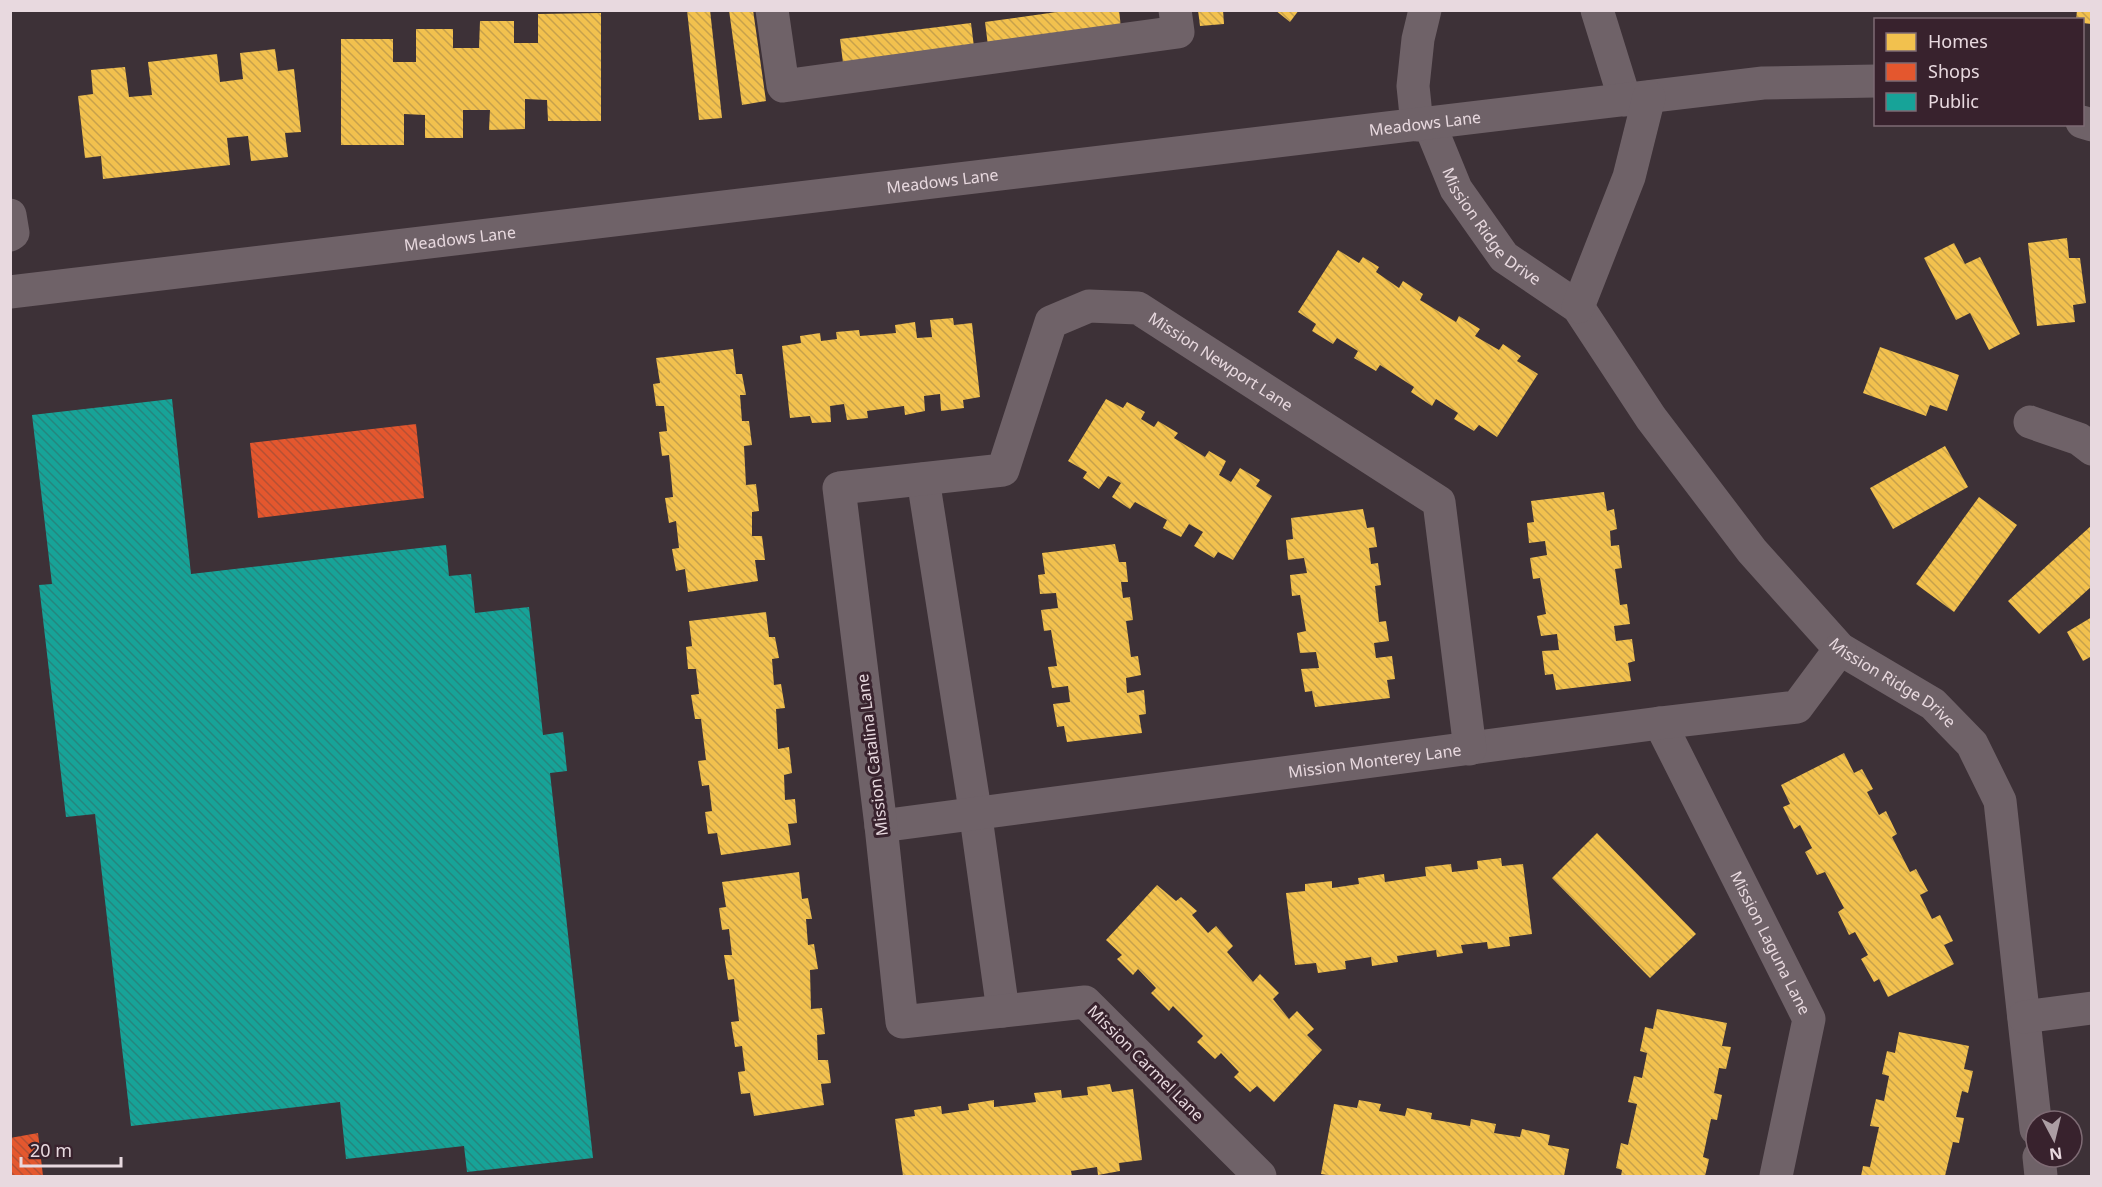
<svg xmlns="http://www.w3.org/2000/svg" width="2102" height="1187" font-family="'Noto Sans',sans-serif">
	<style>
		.homes { fill: url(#homes-back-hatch) }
		.shops { fill: url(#shops-back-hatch) }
		.public { fill: url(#public-back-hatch) }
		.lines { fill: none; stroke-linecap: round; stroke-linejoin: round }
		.minor { stroke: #6f6268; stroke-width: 33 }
		.labels { text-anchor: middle; stroke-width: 6; stroke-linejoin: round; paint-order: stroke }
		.street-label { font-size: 16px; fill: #e8d9df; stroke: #38222d }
	</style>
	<defs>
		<pattern id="homes-back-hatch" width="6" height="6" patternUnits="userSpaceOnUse" patternTransform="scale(1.5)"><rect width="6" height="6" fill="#f2c14e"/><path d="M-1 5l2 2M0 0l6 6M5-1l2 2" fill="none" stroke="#c7a14b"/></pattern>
		<pattern id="shops-back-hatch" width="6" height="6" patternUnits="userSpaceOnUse" patternTransform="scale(1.5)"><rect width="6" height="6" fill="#e4572e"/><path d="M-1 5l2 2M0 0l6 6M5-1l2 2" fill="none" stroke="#b55034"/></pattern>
		<pattern id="public-back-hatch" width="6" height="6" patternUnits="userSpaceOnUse" patternTransform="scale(1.5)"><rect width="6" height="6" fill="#17a398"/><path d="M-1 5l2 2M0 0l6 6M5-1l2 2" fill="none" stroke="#25867e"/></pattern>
	</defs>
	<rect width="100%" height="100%" fill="#3d3137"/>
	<g class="homes">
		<path d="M687,10h23l12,108 -23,2z"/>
		<path d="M729,10h24l13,91 -24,4z"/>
		<path d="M1071,10h48l2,18 -133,18 -3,-24z"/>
		<path d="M1198,10h25l1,14 -24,2z"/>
		<path d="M1275,10h24l-9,12z"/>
		<path d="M2077,10h15v14l-10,-1v-3h-6z"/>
		<path d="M601,13v108h-53l-1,-21 -22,-1v30l-36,1 1,-20h-27v28h-38v-23l-21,-1v31h-63v-106h52v23h23v-33h37v19h26l1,-27h34v22h24v-29z"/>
		<path d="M971,23l3,24 -131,16 -3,-24z"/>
		<path d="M275,49l3,22 16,-2 7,63 -16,1 3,24 -37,4 -3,-25 -21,2 3,27 -127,14 -2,-23 -16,2 -7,-62 15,-2 -2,-24 34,-3 4,30 23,-2 -4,-33 69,-8 3,28 23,-3 -3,-26z"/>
		<path d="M2067,238l2,20h11l6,45 -13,2 2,17 -38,4 -9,-83z"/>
		<path d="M1954,243l11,21 15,-7 40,77 -31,16 -19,-37 -14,7 -32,-62z"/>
		<path d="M1338,250l21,13 4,-6 16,10 -3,5 23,16 4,-7 20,13 -3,6 36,22 3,-6 21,13 -5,7 24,14 4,-6 18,12 -4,5 21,13 -41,63 -18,-12 -5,6 -20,-12 4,-6 -22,-14 -4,7 -21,-14 3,-5 -34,-22 -4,6 -22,-13 4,-7 -21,-13 -4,6 -21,-13 4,-7 -18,-12z"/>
		<path d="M953,318l1,7 18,-2 8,74 -17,3 1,8 -23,3 -1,-17 -16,2 1,15 -20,4 -1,-9 -37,5 1,7 -21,2 -3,-16 -14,2 1,16 -19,1 -2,-7 -20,2 -8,-72 19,-3 -1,-7 20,-3 1,8 16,-2 -1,-7 23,-2 1,6 36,-3 -1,-8 20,-3 2,16 15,-1 -2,-17z"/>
		<path d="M1880,347l79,28 -12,36 -17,-6 -4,11 -63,-23z"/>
		<path d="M733,349l3,25h6l4,21h-6l2,26h7l3,24 -8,1 2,39 10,-1 3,27 -7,1v24h10l3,24h-10l3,21 -70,11 -3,-23 -9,2 -4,-22 7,-1 -3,-27 -7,2 -4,-25 8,-1 -4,-42 -7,1 -3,-24 8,-1 -3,-25h-8l-3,-22 7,-1 -4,-25z"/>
		<path d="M1106,399l17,9 4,-6 18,10 -4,7 13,8 4,-6 20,12 -4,5 31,19 4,-6 17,10 -7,14 12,7 9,-14 20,12 -4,6 16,10 -39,64 -15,-8 -4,6 -20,-12 9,-14 -14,-8 -8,13 -18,-9 4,-8 -32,-18 -5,7 -18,-12 9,-14 -13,-7 -9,13 -16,-11 4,-6 -19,-11z"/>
		<path d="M1945,446l23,41 -75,42 -23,-41z"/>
		<path d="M1604,492l3,19 7,-2 3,20 -7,2 1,15 8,-1 3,23 -7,1 5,36 7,-1 3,20 -16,2 2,15 16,-2 3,22 -7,2 3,18 -75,9 -3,-16 -8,1 -3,-24 17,-1 -2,-16 -16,2 -4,-20 9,-2 -6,-36 -7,1 -3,-21 17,-3 -2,-14 -16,2 -2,-20 7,-1 -3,-21z"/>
		<path d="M1979,497l38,28 -63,87 -38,-28z"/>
		<path d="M1363,509l4,19 7,-1 3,20 -8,1 2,16 7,-1 3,22 -6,1 4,36 7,-1 3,20 -15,2 2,15 16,-2 3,23 -8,1 3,18 -75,9 -3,-16 -7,1 -4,-23 18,-1 -3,-16 -16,1 -3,-20 9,-2 -6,-36 -8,1 -2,-21 17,-2 -3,-15 -16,2 -2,-20 7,-1 -2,-21z"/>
		<path d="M2092,525v61l-53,48 -31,-33z"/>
		<path d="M1115,544l4,18h7l2,20h-7l2,16 7,-1 3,23 -7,1 5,36 7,-1 3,19 -15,3 1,15 17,-3 2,24 -7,1 3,18 -75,9 -3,-16 -7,1 -4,-23 17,-2 -2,-16 -16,2 -4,-21 9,-1 -6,-36 -7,1 -3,-21 17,-2 -2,-15 -16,1 -2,-19 7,-1 -3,-21z"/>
		<path d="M766,612l3,25h6l4,21 -7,1 2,26 7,-1 4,24 -9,1 2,40 11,-2 3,26 -8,2 1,25 10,-1 2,24 -9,1 3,21 -70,10 -4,-22 -9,1 -3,-22 7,-1 -3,-26 -7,1 -4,-25 8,-1 -5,-41h-6l-4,-24 8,-1 -3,-25h-8l-2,-22 6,-1 -3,-25z"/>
		<path d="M2092,617v39l-9,5 -16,-29z"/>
		<path d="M1844,753l10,20 8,-4 11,20 -6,3 12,23 7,-4 11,23 -5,3 18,35 6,-3 12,22 -8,4 12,24 8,-4 13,26 -9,4 10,19 -66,33 -9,-18 -5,3 -13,-23 7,-4 -13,-23 -6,3 -11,-23 6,-4 -19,-36 -8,3 -12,-23 7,-4 -12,-23 -6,4 -11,-22 7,-3 -9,-19z"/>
		<path d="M1597,833l99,101 -46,44 -98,-100z"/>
		<path d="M1501,858l1,8 21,-2 9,70 -23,3 1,9 -22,3 -1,-7 -26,3 2,8 -26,4 -1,-7 -39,6 1,6 -26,4 -1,-9 -26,4 1,8 -28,4 -2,-10 -21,2 -9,-72 19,-2v-7l27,-3v7l27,-4 -1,-6 26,-4 1,8 41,-6 -1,-9 26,-3 1,8 26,-3 -1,-8z"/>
		<path d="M799,872l3,27 6,-1 4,21h-6l2,26 6,-1 4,25 -8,1 1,39 11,-1 3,26 -8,1 1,25h10l3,23 -10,1 3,21 -70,11 -4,-23 -9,1 -3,-22 7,-1 -3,-25 -7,1 -4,-25 8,-1 -5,-42 -6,1 -4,-25h8l-3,-26 -7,1 -3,-22 7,-1 -4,-25z"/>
		<path d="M1157,885l19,16 5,-4 16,14 -5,4 16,18 8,-7 17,20 -6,6 26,30 7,-8 19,19 -6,6 16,20 8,-8 17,18 -7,6 15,15 -48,52 -17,-16 -7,6 -16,-15 5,-5 -18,-19 -6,6 -18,-17 6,-6 -30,-30 -4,5 -18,-18 5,-5 -18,-19 -5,6 -16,-16 5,-4 -16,-15z"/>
		<path d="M1657,1009l70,14 -5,23 9,1 -5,22 -7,-1 -5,25 8,2 -5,25 -6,-1 -8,38 6,2 -4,17h-84l1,-6 -6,-2 5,-25 7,2 9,-41 -9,-2 6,-26 8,2 5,-25 -7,-2 5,-24 8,2z"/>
		<path d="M1899,1032l70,14 -5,23 9,2 -5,22 -6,-2 -6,26 8,1 -5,25 -6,-1 -8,34h-84l2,-10 7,1 9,-40 -9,-1 6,-27 8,2 5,-25 -7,-2 5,-23 8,2z"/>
		<path d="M1110,1084l2,8 21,-3 9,71 -23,3 1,8 -22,4 -1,-8 -26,4 1,5h-169l-8,-57 20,-3 -1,-6 27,-4 1,8 27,-4 -1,-6 26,-4v7l42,-5 -2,-9 27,-3 1,8 26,-3 -1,-8z"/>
		<path d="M1359,1100l22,4 -2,7 26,5 2,-8 25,5 -1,6 39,7 1,-7 25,5 -2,9 26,4 2,-8 28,6 -2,10 21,4 -5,27h-230l-13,-2 13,-70 23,4z"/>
	</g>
	<g class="shops">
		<path d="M416,424l8,74 -166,20 -8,-75z"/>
		<path d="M38,1133l5,43h-33v-38z"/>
	</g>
	<path class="public" d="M172,399l19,175 255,-29 3,31 22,-2 4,39 54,-6 14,128 20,-3 4,39 -17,2 43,385 -126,14 -3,-26 -118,13 -6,-57 -209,24 -36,-312 -29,3 -27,-232 13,-1 -20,-169z"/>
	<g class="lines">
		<g class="minor">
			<path d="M772,10l11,76 395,-54 -3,-22"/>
			<path d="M1597,10l28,90"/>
			<path d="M2082,122l10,3"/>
			<path id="s1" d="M1429,123l27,66 48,68 74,50 73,111 101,133 88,98 93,55 39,40 28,57 36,328"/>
			<path d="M1417,125l-4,-39 5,-47 7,-29"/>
			<path d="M10,215l3,18 -3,2"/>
			<path id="s2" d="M10,292l1753,-209 113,-2"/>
			<path d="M1578,307l51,-130 20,-80"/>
			<path d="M2030,422l49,17 13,10"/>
			<path d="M923,479l52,331 28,201"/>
			<path id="s3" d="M1660,723l149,296 -33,157"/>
			<path id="s4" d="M881,826l779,-103 137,-16 43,-58"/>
			<path d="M2024,1017l68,-9"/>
			<path d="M2039,1157l2,19"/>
			<path id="s5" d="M1260,1176l-175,-174 -183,20 -21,-196 -42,-338 164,-18 48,-148 38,-16 49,2 301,194 31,247"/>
		</g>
	</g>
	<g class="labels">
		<g class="street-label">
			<text dy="6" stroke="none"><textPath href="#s2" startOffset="1425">Meadows Lane</textPath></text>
			<text dy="6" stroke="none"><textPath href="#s2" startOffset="939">Meadows Lane</textPath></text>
			<text dy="6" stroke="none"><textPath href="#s1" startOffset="123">Mission Ridge Drive</textPath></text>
			<text dy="6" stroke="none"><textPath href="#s2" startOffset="453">Meadows Lane</textPath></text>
			<text dy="6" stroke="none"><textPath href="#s5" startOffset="1478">Mission Newport Lane</textPath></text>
			<text dy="6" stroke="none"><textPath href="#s1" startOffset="738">Mission Ridge Drive</textPath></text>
			<text transform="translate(872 755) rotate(-97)" y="6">Mission Catalina Lane</text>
			<text dy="6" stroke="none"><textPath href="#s4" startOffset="498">Mission Monterey Lane</textPath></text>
			<text dy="6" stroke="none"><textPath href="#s3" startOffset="246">Mission Laguna Lane</textPath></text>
			<text transform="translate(1146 1063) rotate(45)" y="6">Mission Carmel Lane</text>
		</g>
	</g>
	<rect width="2102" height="1187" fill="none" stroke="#e8d9df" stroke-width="24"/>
	<rect x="1874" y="18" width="210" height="108" fill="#38222d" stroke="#7e6b74" stroke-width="1.5"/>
	<rect x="1886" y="33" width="30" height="18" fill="#f2c14e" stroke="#7e6b74" stroke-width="1.5"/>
	<text x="1928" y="48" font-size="18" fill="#e8d9df">Homes</text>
	<rect x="1886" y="63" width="30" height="18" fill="#e4572e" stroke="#7e6b74" stroke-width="1.5"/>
	<text x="1928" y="78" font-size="18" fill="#e8d9df">Shops</text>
	<rect x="1886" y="93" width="30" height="18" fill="#17a398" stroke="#7e6b74" stroke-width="1.5"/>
	<text x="1928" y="108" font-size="18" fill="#e8d9df">Public</text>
	<g transform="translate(2054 1139) rotate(173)"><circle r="28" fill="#38222d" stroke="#7e6b74" stroke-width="1.5"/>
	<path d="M0-4.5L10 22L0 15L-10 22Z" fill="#ac9ea4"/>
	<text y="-9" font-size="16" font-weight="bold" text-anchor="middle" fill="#e8d9df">N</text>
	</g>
	<path d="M21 1157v9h100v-9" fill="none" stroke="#e8d9df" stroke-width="3"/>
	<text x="30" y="1157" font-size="18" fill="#e8d9df" stroke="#38222d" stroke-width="4.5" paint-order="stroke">20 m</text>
</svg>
